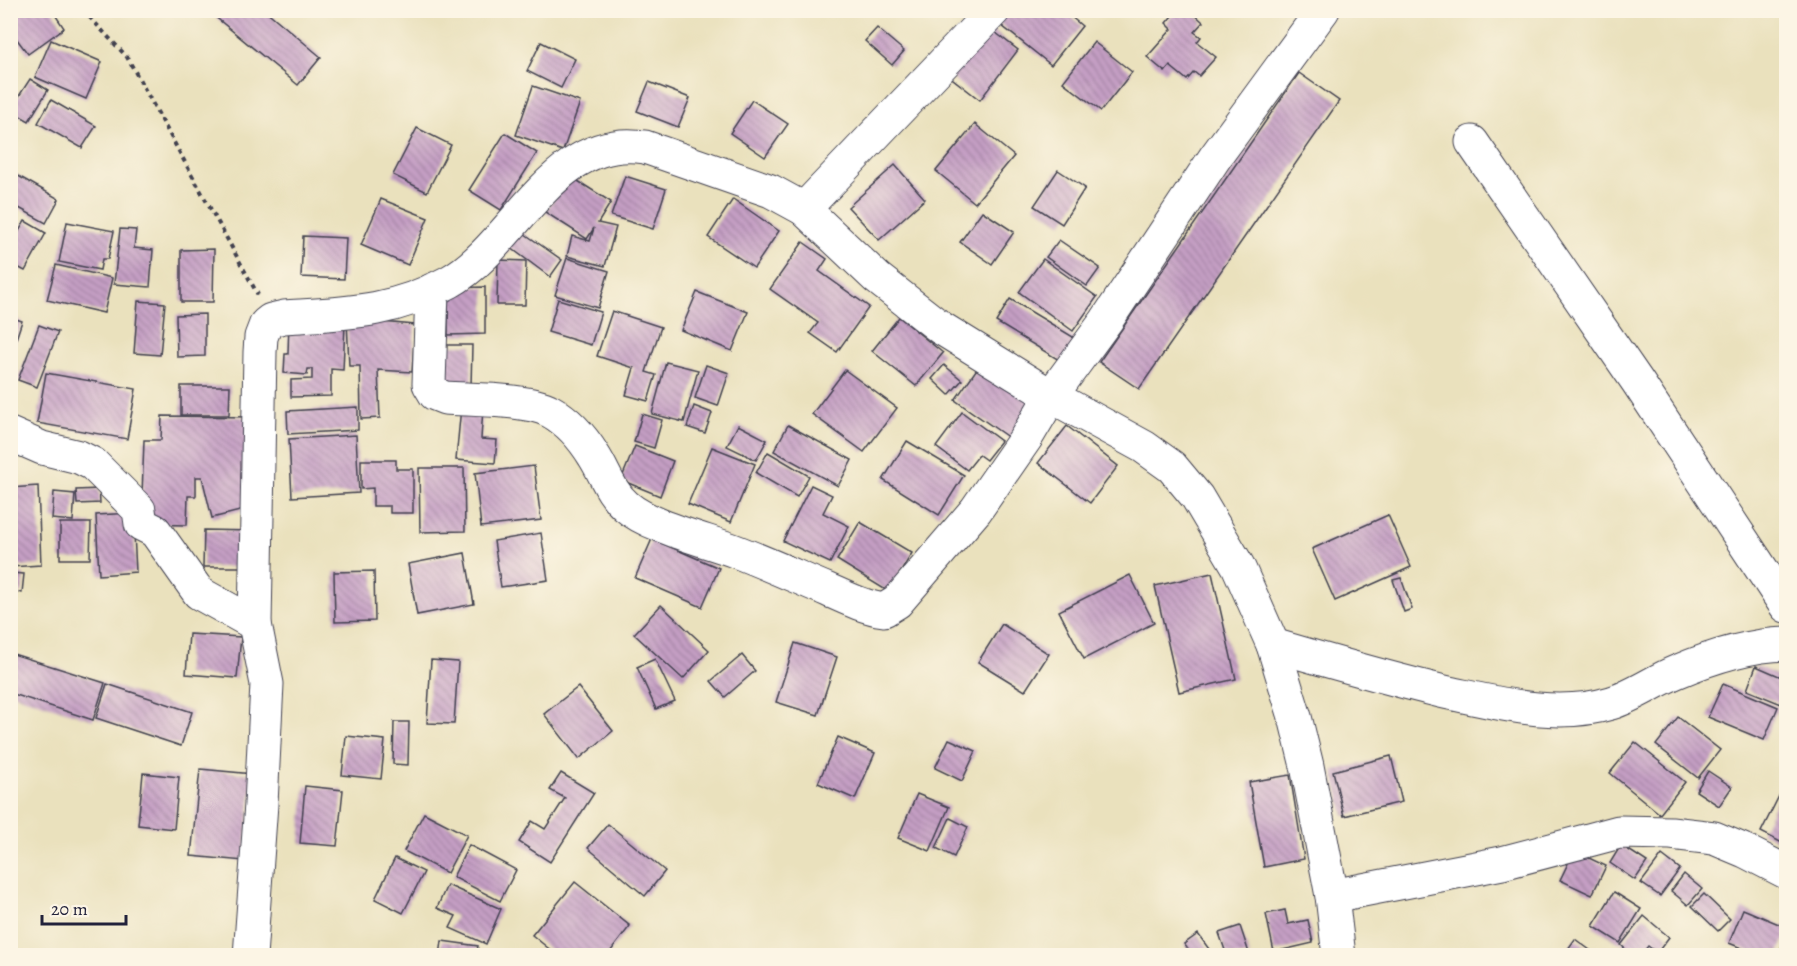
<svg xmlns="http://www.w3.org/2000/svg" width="1797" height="966" font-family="Alegreya,serif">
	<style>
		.building { fill: url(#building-back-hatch) }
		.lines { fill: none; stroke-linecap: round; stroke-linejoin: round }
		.minor-casing { stroke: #403f4e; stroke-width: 35 }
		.path { stroke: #403f4e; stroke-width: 4; stroke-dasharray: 4.5 4.5; stroke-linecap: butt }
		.minor { stroke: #fff; stroke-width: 33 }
	</style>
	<defs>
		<pattern id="building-back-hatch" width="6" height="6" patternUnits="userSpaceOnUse" patternTransform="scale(1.5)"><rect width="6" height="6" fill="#c59fc4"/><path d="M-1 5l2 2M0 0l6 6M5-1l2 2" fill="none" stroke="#a081a0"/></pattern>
	</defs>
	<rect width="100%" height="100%" fill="#fcf5e5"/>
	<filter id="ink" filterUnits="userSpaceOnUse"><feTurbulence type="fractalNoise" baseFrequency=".0167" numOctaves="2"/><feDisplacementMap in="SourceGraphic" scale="12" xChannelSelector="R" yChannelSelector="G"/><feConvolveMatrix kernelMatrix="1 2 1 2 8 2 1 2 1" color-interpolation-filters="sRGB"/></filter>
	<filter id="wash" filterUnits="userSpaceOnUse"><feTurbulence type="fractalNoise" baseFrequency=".008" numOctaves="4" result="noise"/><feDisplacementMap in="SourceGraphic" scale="24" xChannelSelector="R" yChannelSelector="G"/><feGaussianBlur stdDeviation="1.35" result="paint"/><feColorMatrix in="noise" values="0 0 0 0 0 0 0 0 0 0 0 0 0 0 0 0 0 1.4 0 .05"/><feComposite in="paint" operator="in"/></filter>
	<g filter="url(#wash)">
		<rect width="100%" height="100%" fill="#eae1bd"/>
		<g id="blocks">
			<g class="building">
				<path d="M18,10h34l12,18 -36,26 -18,-24v-14z"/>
				<path d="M207,10h58l56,47 -23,28z"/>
				<path d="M1006,10h57l19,16 -31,39 -54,-43z"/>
				<path d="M1177,10h13l13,12 -9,10 7,5 -4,5 19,15 -17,19 -5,-4 -7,8 -17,-14 -5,6 -18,-15 25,-28 -6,-6z"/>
				<path d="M987,26l31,24 -38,50 -32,-25z"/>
				<path d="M877,28l27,23 -12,14 -27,-24z"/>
				<path d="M51,40l51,22 -16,37 -51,-22z"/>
				<path d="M541,42l34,17 -14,29 -34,-17z"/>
				<path d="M1094,42l38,30 -31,39 -38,-29z"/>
				<path d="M1299,73l40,28 -200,288 -40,-27z"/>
				<path d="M30,79l18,11 -19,31 -19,-11z"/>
				<path d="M649,82l41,16 -12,29 -41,-16z"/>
				<path d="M533,86l47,16 -17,49 -47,-16z"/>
				<path d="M51,100l45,26 -14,22 -44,-25z"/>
				<path d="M752,100l36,24 -23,33 -35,-24z"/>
				<path d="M975,124l39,32 -39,47 -39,-32z"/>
				<path d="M417,128l34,17 -24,47 -34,-17z"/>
				<path d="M505,133l32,20 -36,57 -32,-20z"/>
				<path d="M895,165l30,34 -46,41 -31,-33z"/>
				<path d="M1058,170l27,18 -23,36 -28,-18z"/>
				<path d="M13,173l46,26 -13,24 -36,-20v-27z"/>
				<path d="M570,176l41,26 -13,21 18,4 -11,39 -38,-10 5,-20 18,5 4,-13 -7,11 -42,-27z"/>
				<path d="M625,176l41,13 -13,40 -42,-13z"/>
				<path d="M381,199l47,19 -20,47 -47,-20z"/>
				<path d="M733,199l46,32 -25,37 -46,-31z"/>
				<path d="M982,211l32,21 -22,32 -32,-22z"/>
				<path d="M25,221l21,12 -21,38 -15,-8v-17z"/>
				<path d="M67,222l47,9 -6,28h-6l-2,11 -41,-8z"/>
				<path d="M515,227l47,33 -12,17 -39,-29 -5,7 -7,-5z"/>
				<path d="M120,229l16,1 -2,18 19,2 -3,37 -36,-3z"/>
				<path d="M303,236l43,2 -2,41 -43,-2z"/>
				<path d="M1059,240l41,28 -13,18 -41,-29z"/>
				<path d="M803,242l24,17 -8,12 50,36 -32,45 -27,-19 8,-10 -48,-34z"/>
				<path d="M214,249l-1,53h-32v-52z"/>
				<path d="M567,258l42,13 -11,37 -43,-13z"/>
				<path d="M1043,259l54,38 -24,34 -54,-39z"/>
				<path d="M498,260l28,1 -1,44h-28z"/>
				<path d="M56,265l56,13 -8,35 -57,-13z"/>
				<path d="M485,287v47l-37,1v-47z"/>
				<path d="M697,292l51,20 -16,39 -51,-21z"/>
				<path d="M558,299l43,13 -10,33 -43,-13z"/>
				<path d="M1010,299l68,41 -14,23 -68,-41z"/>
				<path d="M138,301l27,2 -5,52 -26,-2z"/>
				<path d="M612,311l49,16 -15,45 10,3 -8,26 -22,-6 8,-27 -37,-12z"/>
				<path d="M205,314v42l-28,1 -1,-42z"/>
				<path d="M10,317l12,4 -11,33h-1z"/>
				<path d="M899,317l44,36 -27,33 -44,-35z"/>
				<path d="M347,319l68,6 -3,47 -34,-2 2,48 -19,1 -1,-53h-11z"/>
				<path d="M289,322l56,2 -2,46 -12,-1v27l-40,1v-17l21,-1v-10h-4l-1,6 -23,-2 1,-19h3z"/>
				<path d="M39,325l19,7 -21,55 -19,-7z"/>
				<path d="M437,345h35l-1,42h-35z"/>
				<path d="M666,362l32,8 -14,52 -32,-8z"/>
				<path d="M981,363l57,39 -26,38 -57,-40z"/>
				<path d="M706,365l23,8 -11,33 -23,-8z"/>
				<path d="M944,365l18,15 -13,15 -17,-16z"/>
				<path d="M845,370l52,38 -33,44 -52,-38z"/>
				<path d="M46,373l90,16 -9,50 -90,-16z"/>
				<path d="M181,386h49l-1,29h-48z"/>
				<path d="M694,406l18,7 -7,20 -18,-6z"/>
				<path d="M358,407v23l-70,4 -1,-23z"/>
				<path d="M461,407l22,1 -2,31 16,1 -2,23 -39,-3z"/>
				<path d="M962,412l39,29 -15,19 -7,-5 -12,15 -31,-23z"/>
				<path d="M642,414l20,6 -8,28 -20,-6z"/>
				<path d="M162,416l92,1 -10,93 -32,8 -10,-41h-6v19h-8l-1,29 -46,-1 3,-84h17z"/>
				<path d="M738,425l29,15 -11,20 -29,-14z"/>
				<path d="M788,425l64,35 -14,26 -64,-35z"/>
				<path d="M1067,426l51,40 -28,37 -52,-40z"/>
				<path d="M356,435l3,58 -67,4 -3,-58z"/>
				<path d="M907,441l57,34 -25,40 -56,-35z"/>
				<path d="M635,446l38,15 -13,35 -39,-16z"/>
				<path d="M712,447l43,17 -24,58 -43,-18z"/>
				<path d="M768,452l41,24 -12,21 -41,-24z"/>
				<path d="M361,460h35v9h17v44h-23v-7h-17v-18l-12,1z"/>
				<path d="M534,466l7,54 -60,7 -6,-54z"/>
				<path d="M419,468h45l1,63 -45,1z"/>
				<path d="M811,485l21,10 -9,18 26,13 -19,37 -47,-22z"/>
				<path d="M38,486l3,79 -31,2v-79z"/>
				<path d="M99,489l1,14 -23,1 -1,-14z"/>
				<path d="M54,492l21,2 -2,27 -21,-2z"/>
				<path d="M133,513l3,59 -37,3 -3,-60z"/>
				<path d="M1388,515l23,52 -76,34 -23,-52z"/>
				<path d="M860,522l52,31 -23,39 -52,-32z"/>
				<path d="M60,523h31l-1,36h-30z"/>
				<path d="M204,530l48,1 -1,36h-48z"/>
				<path d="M541,533l7,47 -47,7 -7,-46z"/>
				<path d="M652,539l67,29 -17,39 -67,-29z"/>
				<path d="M465,553l9,51 -57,11 -9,-51z"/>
				<path d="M374,571l1,50 -40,1 -1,-50z"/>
				<path d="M10,573l14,1 -2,19 -12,-2z"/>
				<path d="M1212,573l24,106 -57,13 -24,-106z"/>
				<path d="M1130,575l24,48 -70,36 -25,-48z"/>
				<path d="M1401,578l11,31 -8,3 -11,-32z"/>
				<path d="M661,605l48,45 -26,29 -49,-45z"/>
				<path d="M1002,624l47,30 -24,37 -47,-29z"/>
				<path d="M189,634l52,3 -4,41 -51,-4z"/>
				<path d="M795,643l42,14 -19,58 -42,-13z"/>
				<path d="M10,653l95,30 -12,37 -83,-27z"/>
				<path d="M742,655l13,16 -30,26 -14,-16z"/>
				<path d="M655,659l20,42 -19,8 -19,-42z"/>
				<path d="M431,660l27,2 -4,62 -27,-1z"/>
				<path d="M1756,666l30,13v27l-39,-16z"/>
				<path d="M107,684l85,28 -11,34 -85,-28z"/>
				<path d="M1723,684l55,23 -14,33 -56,-23z"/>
				<path d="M578,687l35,44 -34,28 -35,-45z"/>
				<path d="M1678,717l42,33 -22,28 -42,-33z"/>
				<path d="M394,722h15l-1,43 -15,-1z"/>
				<path d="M346,736l39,4 -4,39 -39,-4z"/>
				<path d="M838,737l37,16 -20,46 -37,-16z"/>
				<path d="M949,739l27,12 -14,30 -27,-13z"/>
				<path d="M1635,742l50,40 -25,32 -50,-41z"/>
				<path d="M1391,756l11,46 -58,14 -11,-45z"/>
				<path d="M200,769l53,5 -9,87 -53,-5z"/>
				<path d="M1708,771l24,16 -13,19 -23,-15z"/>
				<path d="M143,773l36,4 -5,52 -36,-4z"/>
				<path d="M561,773l33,20 -44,69 -31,-20 13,-21 13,8 20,-31 -15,-8z"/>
				<path d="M1290,775l14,84 -40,8 -15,-85z"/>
				<path d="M1786,782v63l-25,-13z"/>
				<path d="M305,786l38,4 -6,56 -37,-3z"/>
				<path d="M917,794l32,13 -19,44 -32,-13z"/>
				<path d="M424,813l43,22 -20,38 -43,-22z"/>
				<path d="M950,818l18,9 -14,30 -18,-9z"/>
				<path d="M608,824l57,47 -20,25 -57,-48z"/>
				<path d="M469,845l47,25 -16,31 -47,-24z"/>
				<path d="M1621,845l26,17 -12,18 -25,-17z"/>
				<path d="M1574,851l32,15 -14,29 -32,-15z"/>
				<path d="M1662,855l18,14 -20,27 -19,-13z"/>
				<path d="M395,858l29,14 -21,41 -28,-14z"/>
				<path d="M1684,874l18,15 -14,16 -17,-14z"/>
				<path d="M575,882l55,44 -23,30h-49l-26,-21z"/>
				<path d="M447,885l54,24 -15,35 -36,-16 6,-12 -19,-8z"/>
				<path d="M1614,892l27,17 -21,34 -27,-17z"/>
				<path d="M1704,894l26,25 -12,12 -26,-25z"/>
				<path d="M1743,909l43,18v8l-8,21h-17l-32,-13z"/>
				<path d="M1285,910l3,14 20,-4 5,23 -39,9 -8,-38z"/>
				<path d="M1644,916l25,21 -12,16 -9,-7 -8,10h-7l-12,-11z"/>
				<path d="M1240,926l10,30h-23l-8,-23z"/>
				<path d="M1198,934l16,22h-21l-9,-12z"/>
				<path d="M1575,939l23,17h-35z"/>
				<path d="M442,941l36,5 -2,10h-36z"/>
			</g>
		</g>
	</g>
	<g filter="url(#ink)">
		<use href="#blocks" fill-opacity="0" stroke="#403f4e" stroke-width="1.5"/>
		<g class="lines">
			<defs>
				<g id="minor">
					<path d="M1472,142l165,239 149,225"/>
					<path d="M804,209l190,-199"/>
					<path d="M432,290l-3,94 6,10 10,4c27,2 82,1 105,13 18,10 33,27 44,45 11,17 16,36 32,50 22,20 80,34 109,45 31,12 62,26 93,39 18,8 36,17 56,20l13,-8 79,-92 50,-72 25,-42 55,-75 110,-165 107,-146"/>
					<path d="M10,434l32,14 37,9 14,7 46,46 2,14 14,7 44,62 56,31"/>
					<path d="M1273,645c58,17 116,34 176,48 52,11 109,26 162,10 23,-7 43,-22 65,-31 35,-15 73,-27 110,-28"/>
					<path d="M1332,896l170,-33 117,-31 52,1 43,5 31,13 41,21"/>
					<path d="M250,956l11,-152 6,-120 -12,-60 5,-272 1,-15 5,-13 5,-4 13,-3c62,-4 108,-4 165,-35 67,-37 104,-150 196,-135l126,44 33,18 73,69 64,50 110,68 93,51 28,20 25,30 41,69 35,79 22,72 12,49 25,130 7,60"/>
				</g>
			</defs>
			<use href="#minor" class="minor-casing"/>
			<path class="path" d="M83,10l44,47 131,238"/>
			<use href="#minor" class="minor"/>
		</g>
	</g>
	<rect width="1797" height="966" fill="none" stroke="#fcf5e5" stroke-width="36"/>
	<path d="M42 915v9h84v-9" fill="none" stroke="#22223b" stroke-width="3"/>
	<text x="51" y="915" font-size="18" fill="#22223b" stroke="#fcf5e5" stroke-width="4.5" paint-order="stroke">20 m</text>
</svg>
